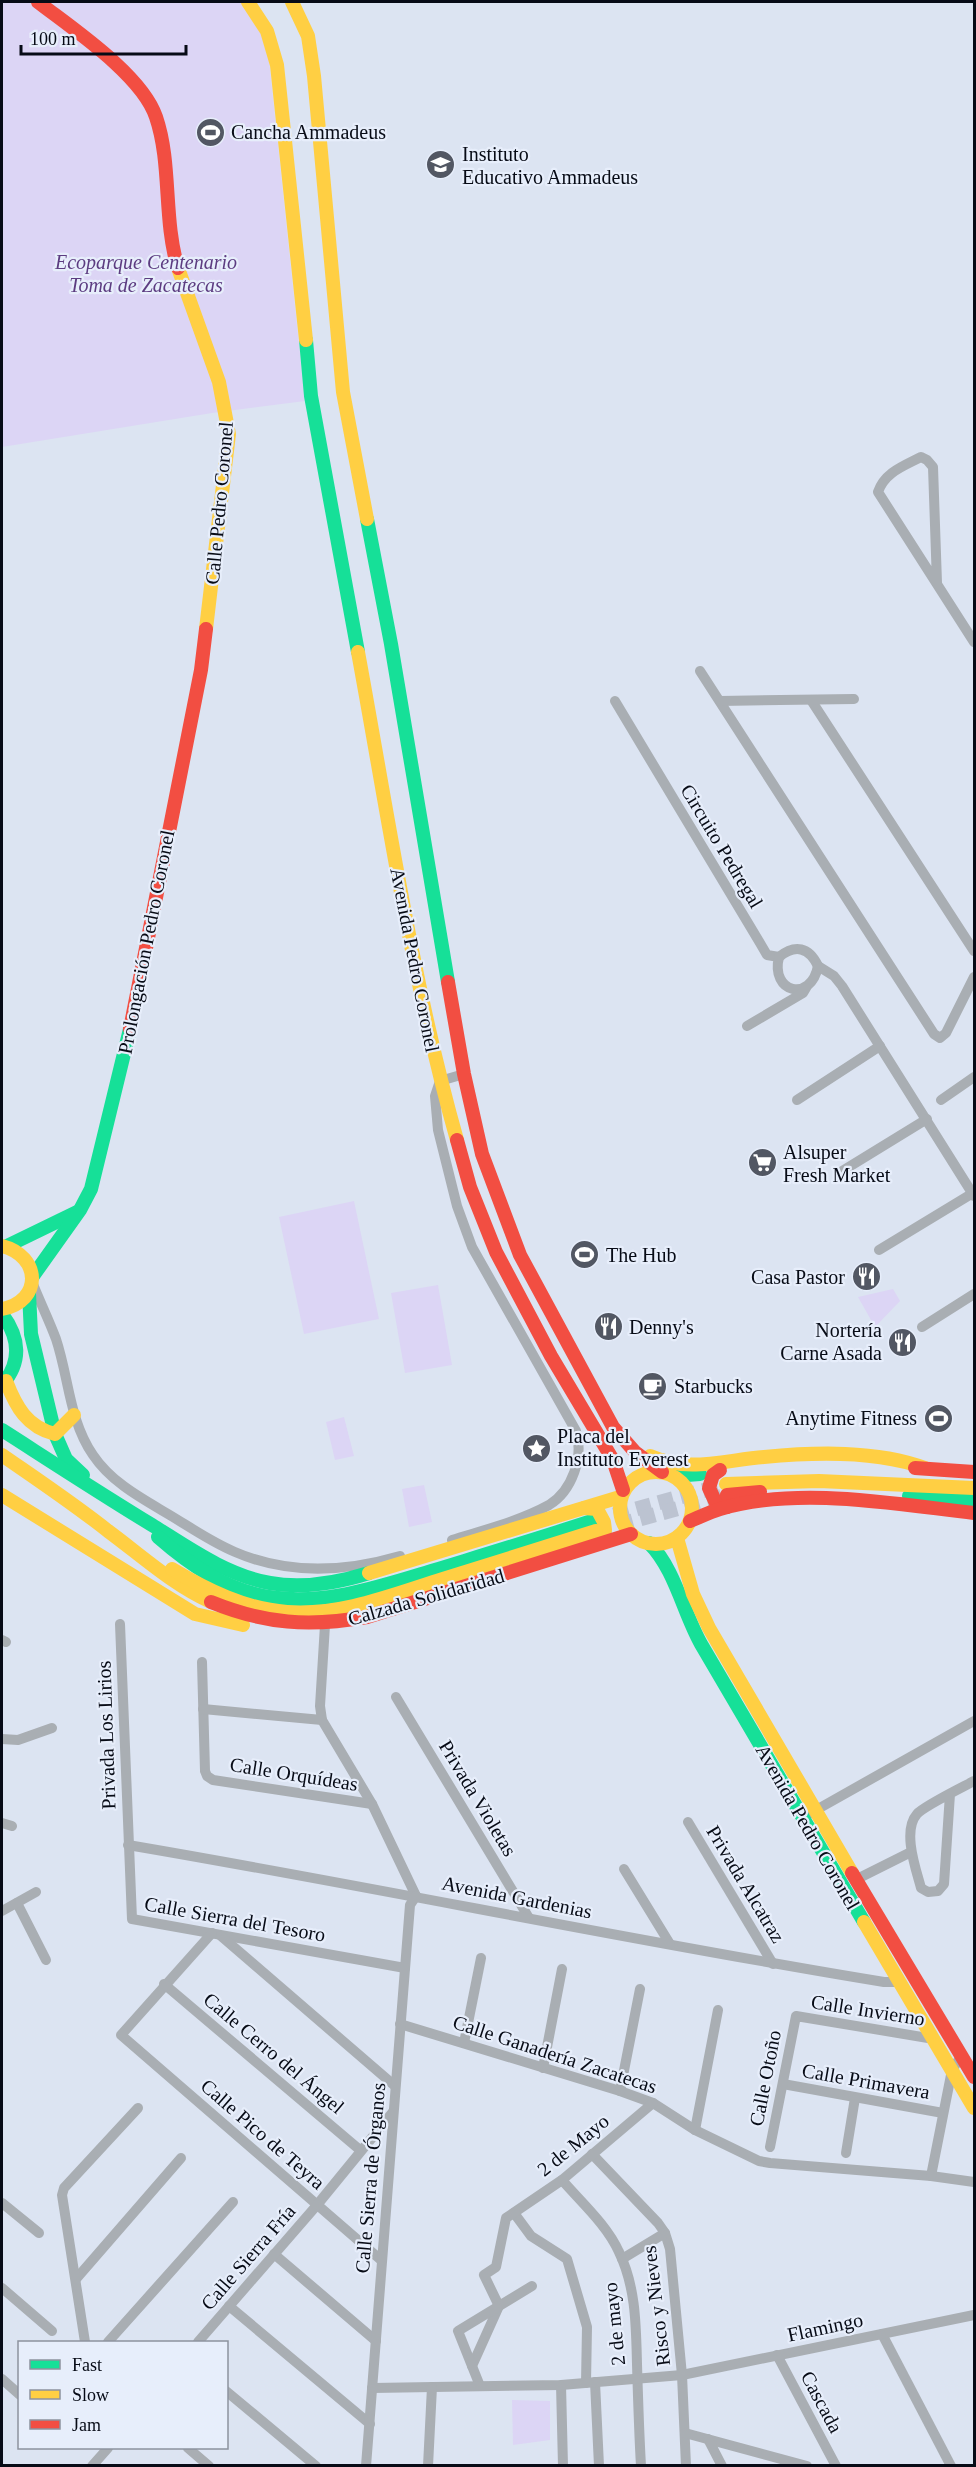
<svg xmlns="http://www.w3.org/2000/svg" width="976" height="2467" font-family="Georgia,serif">
	<style>
		.green { fill: #dcd5f5 }
		.lines { fill: none; stroke-linecap: round; stroke-linejoin: round }
		.secondary-tunnel { stroke: #bcc3d1; stroke-width: 15; stroke-dasharray: 15 8; stroke-linecap: butt }
		.street { stroke: #a9aeb3; stroke-width: 10 }
		.fast { stroke: #16e098; stroke-width: 14 }
		.slow { stroke: #ffcf43; stroke-width: 14 }
		.jam { stroke: #f24e42; stroke-width: 14 }
		.labels { text-anchor: middle; stroke-width: 4.5; stroke-linejoin: round; paint-order: stroke }
		.poi-label { font-size: 20px; fill: #070b16; stroke: #e7eefb; text-anchor: start }
		.park-label { font-size: 20px; font-style: italic; fill: #5c3c81; stroke: #e7eefb }
		.street-label { font-size: 20px; fill: #070b16; stroke: #e7eefb }
	</style>
	<rect width="100%" height="100%" fill="#dce4f2"/>
	<g class="green">
		<path d="M2,2h239l19,27 8,21 37,351 -93,12 -210,34z"/>
		<path d="M354,1201l25,118 -75,15 -25,-117z"/>
		<path d="M438,1285l14,80 -47,8 -14,-80z"/>
		<path d="M893,1289l7,12 -25,26 -17,-30z"/>
		<path d="M344,1417l10,39 -19,4 -9,-38z"/>
		<path d="M424,1485l8,37 -23,5 -7,-38z"/>
		<path d="M512,2400l38,1v39l-37,5z"/>
	</g>
	<g class="lines">
		<g class="secondary-tunnel">
			<path d="M592,1521l128,-35"/>
			<path d="M596,1531l131,-36"/>
		</g>
		<g class="street">
			<path d="M937,583l-4,-116 -6,-7 -6,-3c-17,9 -36,15 -43,35l96,150"/>
			<path d="M700,671l234,363 6,4 6,-5 28,-56"/>
			<path d="M811,700l163,251"/>
			<path d="M615,701l145,242 7,12 12,2"/>
			<path d="M720,701l134,-2"/>
			<path d="M779,957c-9,36 32,46 39,9"/>
			<path d="M779,957c16,-13 30,-10 39,9"/>
			<path d="M818,966l16,10 8,10 132,210"/>
			<path d="M747,1026l56,-33 3,-5"/>
			<path d="M797,1100l83,-54"/>
			<path d="M941,1100l33,-23"/>
			<path d="M839,1173l88,-54"/>
			<path d="M879,1250l94,-57"/>
			<path d="M33,1284c7,18 16,36 23,55 13,39 13,81 37,116 18,27 48,43 75,59 22,13 43,28 67,38 53,23 110,20 165,4"/>
			<path d="M922,1327l52,-33"/>
			<path d="M452,1540c32,-10 68,-19 97,-35 23,-14 35,-48 27,-74l-104,-184 -15,-41 -19,-76 -3,-34 5,-15 24,-7"/>
			<path d="M120,1624l12,295 273,49"/>
			<path d="M325,1625l-5,81 2,14 50,84 44,92"/>
			<path d="M2,1640l4,2"/>
			<path d="M202,1662l3,109 2,5 6,4 159,24"/>
			<path d="M396,1697l133,221"/>
			<path d="M203,1709l119,11"/>
			<path d="M2,1739l16,1 34,-12"/>
			<path d="M950,1794l-6,90 -6,7 -10,1 -7,-4c-5,-19 -19,-57 -4,-74 7,-8 46,-27 57,-33"/>
			<path d="M809,1814l165,-93"/>
			<path d="M688,1822l85,142"/>
			<path d="M2,1823l10,3"/>
			<path d="M128,1845c253,43 504,96 756,137h15"/>
			<path d="M624,1869l46,75"/>
			<path d="M857,1879l54,-27"/>
			<path d="M17,1903l29,57"/>
			<path d="M2,1911l34,-19"/>
			<path d="M212,1933l-91,102 260,225"/>
			<path d="M221,1936l174,150"/>
			<path d="M164,1984l196,166"/>
			<path d="M400,2024l220,67 33,12 42,27 64,31 11,2 161,13 43,6"/>
			<path d="M464,2043l17,-85"/>
			<path d="M543,2068l19,-99"/>
			<path d="M783,2084l160,29"/>
			<path d="M620,2091l20,-102"/>
			<path d="M695,2130l23,-120"/>
			<path d="M770,2147l26,-131 138,23"/>
			<path d="M846,2153l9,-55"/>
			<path d="M592,2154l66,69 7,10 5,16 12,126 4,91"/>
			<path d="M931,2176l21,-106 10,-15"/>
			<path d="M562,2180c19,22 45,45 57,72 17,35 17,74 18,112 1,34 2,68 4,102"/>
			<path d="M2,2203l37,30"/>
			<path d="M514,2213l17,23 36,23 20,68 -1,56"/>
			<path d="M274,2254l102,87"/>
			<path d="M622,2259l43,-26"/>
			<path d="M76,2279l105,-121"/>
			<path d="M2,2288l50,43"/>
			<path d="M229,2306l141,118"/>
			<path d="M882,2334l69,132"/>
			<path d="M85,2342l-23,-147 2,-7 74,-80"/>
			<path d="M108,2342l125,-140"/>
			<path d="M198,2342l119,-137 76,-93"/>
			<path d="M777,2355l59,111"/>
			<path d="M472,2366l27,-60 -15,-31 12,-8 10,-49 56,-38 91,-77"/>
			<path d="M2,2379l18,16"/>
			<path d="M595,2382l4,84"/>
			<path d="M561,2385l2,81"/>
			<path d="M480,2386l-22,-55 74,-45"/>
			<path d="M372,2388l189,-3 121,-10 292,-60"/>
			<path d="M226,2391l90,75"/>
			<path d="M685,2433l122,33"/>
			<path d="M708,2439l14,27"/>
			<path d="M188,2448l21,18"/>
			<path d="M92,2466l16,-18"/>
			<path d="M366,2466l44,-561 6,-9"/>
			<path d="M428,2466l4,-79"/>
		</g>
		<g class="fast">
			<path d="M306,340l5,56 47,256"/>
			<path d="M367,519l24,125 57,338"/>
			<path d="M7,1246l70,-34"/>
			<path d="M33,1276l47,-66 11,-21 39,-160"/>
			<path d="M29,1293l2,41 24,100 11,25 17,16"/>
			<path d="M2,1314c18,24 20,48 0,71"/>
			<path d="M2,1430c50,32 99,64 150,95 37,23 74,50 118,58 33,6 67,0 99,-10"/>
			<path d="M674,1476l26,-2"/>
			<path d="M909,1496l65,5"/>
			<path d="M158,1537c32,28 68,53 111,60 56,9 113,-11 166,-27 52,-16 105,-32 157,-49"/>
			<path d="M649,1543c26,26 34,69 52,101l163,278"/>
		</g>
		<g class="slow">
			<path d="M248,2l19,29 10,34 29,275"/>
			<path d="M292,2l16,34 6,40 29,316 24,127"/>
			<path d="M178,268l41,114 10,52 -23,195"/>
			<path d="M358,652c30,163 54,329 99,488"/>
			<path d="M2,1246c39,10 41,55 0,63"/>
			<path d="M6,1381c10,26 21,46 49,53l19,-19"/>
			<path d="M2,1455c36,25 72,49 106,76 34,25 64,53 103,71"/>
			<path d="M650,1456c38,17 75,4 114,1 51,-5 112,-7 161,11"/>
			<circle cx="656" cy="1508" r="36"/>
			<path d="M726,1484l93,-3 155,7"/>
			<path d="M2,1495l193,119 48,11"/>
			<path d="M584,1508l13,1 7,13 1,8 -7,12"/>
			<path d="M677,1538l16,56 16,34 143,245"/>
			<path d="M172,1569c35,21 73,40 115,43 54,4 105,-17 156,-33 51,-16 102,-32 153,-48"/>
			<path d="M369,1573l251,-76"/>
			<path d="M864,1922l110,186"/>
		</g>
		<g class="jam">
			<path d="M38,2c35,27 104,73 118,115 16,47 7,102 22,151"/>
			<path d="M448,982l16,92 18,80 38,101 93,172 22,25 27,20"/>
			<path d="M130,1029l71,-359 5,-41"/>
			<path d="M457,1140l13,47 26,65 55,104 62,104 10,30"/>
			<path d="M915,1468l59,4"/>
			<path d="M720,1470l-7,5 -4,13 6,13 12,6"/>
			<path d="M727,1495l33,-3"/>
			<path d="M690,1521c10,-4 20,-9 30,-12 78,-23 174,-5 254,4"/>
			<path d="M211,1602c54,22 98,25 156,15l264,-83"/>
			<path d="M852,1873l122,204"/>
		</g>
	</g>
	<defs>
		<symbol id="stadium-disc" viewBox="-11 -11 22 22"><circle r="9.5" fill="#525763" stroke="#e7eefb"/><path d="M0-5a6.5 5 0 1 0 0 10a6.5 5 0 1 0 0-10ZM-3.5-1.8h7v3.6h-7Z" fill="#fff"/></symbol>
		<symbol id="school-disc" viewBox="-11 -11 22 22"><circle r="9.5" fill="#525763" stroke="#e7eefb"/><path d="M0-5L7-2L0 1L-7-2ZM-4 1L0 2.5L4 1V4Q0 6-4 4Z" fill="#fff"/></symbol>
		<symbol id="supermarket-disc" viewBox="-11 -11 22 22"><circle r="9.5" fill="#525763" stroke="#e7eefb"/><path d="M-6-5.5h2.5l.6 2H6L4.5 2H-2.5L-4.4-4H-6ZM-1.5 3.2a1.3 1.3 0 1 0 .1 0ZM3 3.2a1.3 1.3 0 1 0 .1 0Z" fill="#fff"/></symbol>
		<symbol id="restaurant-disc" viewBox="-11 -11 22 22"><circle r="9.5" fill="#525763" stroke="#e7eefb"/><path d="M-5-6h1v4h1v-4h1v4h1v-4h1v5L-1.5 .5V6h-2V.5L-5-1ZM5-6V6H3V1.5H1.5Q1.5-4 5-6Z" fill="#fff"/></symbol>
		<symbol id="cafe-disc" viewBox="-11 -11 22 22"><circle r="9.5" fill="#525763" stroke="#e7eefb"/><path d="M-5.5-4.5H6V0H3Q3 3.5 0 3.5H-2.5Q-5.5 3.5-5.5 0ZM3-3.2v2h1.7v-2ZM-6 4.5H4V6H-6Z" fill="#fff"/></symbol>
		<symbol id="sight-disc" viewBox="-11 -11 22 22"><circle r="9.5" fill="#525763" stroke="#e7eefb"/><path d="M0-6L1.8-2.2L6-1.7L2.9 1.2L3.7 5.4L0 3.3L-3.7 5.4L-2.9 1.2L-6-1.7L-1.8-2.2Z" fill="#fff"/></symbol>
	</defs>
	<g fill-rule="evenodd">
		<use href="#stadium-disc" x="194" y="116" width="33" height="33"/>
		<use href="#school-disc" x="424" y="148" width="33" height="33"/>
		<use href="#supermarket-disc" x="746" y="1146" width="33" height="33"/>
		<use href="#stadium-disc" x="568" y="1238" width="33" height="33"/>
		<use href="#restaurant-disc" x="850" y="1260" width="33" height="33"/>
		<use href="#restaurant-disc" x="592" y="1310" width="33" height="33"/>
		<use href="#restaurant-disc" x="886" y="1326" width="33" height="33"/>
		<use href="#cafe-disc" x="636" y="1370" width="33" height="33"/>
		<use href="#stadium-disc" x="922" y="1402" width="33" height="33"/>
		<use href="#sight-disc" x="520" y="1432" width="33" height="33"/>
	</g>
	<g class="labels">
		<g class="poi-label">
			<text x="231" y="139">Cancha Ammadeus</text>
			<text x="462" y="161">Instituto<tspan x="462" dy="23">Educativo Ammadeus</tspan></text>
			<text x="783" y="1159">Alsuper<tspan x="783" dy="23">Fresh Market</tspan></text>
			<text x="606" y="1262">The Hub</text>
			<text x="845" y="1284" text-anchor="end">Casa Pastor</text>
			<text x="629" y="1334">Denny's</text>
			<text x="882" y="1337" text-anchor="end">Nortería<tspan x="882" dy="23">Carne Asada</tspan></text>
			<text x="674" y="1393">Starbucks</text>
			<text x="917" y="1425" text-anchor="end">Anytime Fitness</text>
			<text x="557" y="1443">Placa del<tspan x="557" dy="23">Instituto Everest</tspan></text>
		</g>
		<g class="park-label">
			<text x="146" y="269">Ecoparque Centenario<tspan x="146" dy="23">Toma de Zacatecas</tspan></text>
		</g>
		<g class="street-label">
			<text transform="translate(219 503) rotate(-85)" y="7">Calle Pedro Coronel</text>
			<text transform="translate(722 846) rotate(59)" y="7">Circuito Pedregal</text>
			<text transform="translate(146 942) rotate(-79)" y="7">Prolongación Pedro Coronel</text>
			<text transform="translate(415 960) rotate(79)" y="7">Avenida Pedro Coronel</text>
			<text transform="translate(426 1597) rotate(-16)" y="7">Calzada Solidaridad</text>
			<text transform="translate(106 1735) rotate(-92)" y="7">Privada Los Lirios</text>
			<text transform="translate(294 1774) rotate(9)" y="7">Calle Orquídeas</text>
			<text transform="translate(478 1798) rotate(59)" y="7">Privada Violetas</text>
			<text transform="translate(808 1827) rotate(60)" y="7">Avenida Pedro Coronel</text>
			<text transform="translate(746 1884) rotate(59)" y="7">Privada Alcatraz</text>
			<text transform="translate(517 1897) rotate(11)" y="7">Avenida Gardenias</text>
			<text transform="translate(235 1919) rotate(10)" y="7">Calle Sierra del Tesoro</text>
			<text transform="translate(868 2010) rotate(9)" y="7">Calle Invierno</text>
			<text transform="translate(274 2053) rotate(40)" y="7">Calle Cerro del Ángel</text>
			<text transform="translate(555 2054) rotate(18)" y="7">Calle Ganadería Zacatecas</text>
			<text transform="translate(765 2078) rotate(-79)" y="7">Calle Otoño</text>
			<text transform="translate(866 2081) rotate(10)" y="7">Calle Primavera</text>
			<text transform="translate(263 2134) rotate(41)" y="7">Calle Pico de Teyra</text>
			<text transform="translate(573 2145) rotate(-39)" y="7">2 de Mayo</text>
			<text transform="translate(370 2178) rotate(-85)" y="7">Calle Sierra de Órganos</text>
			<text transform="translate(248 2257) rotate(-49)" y="7">Calle Sierra Fría</text>
			<text transform="translate(656 2306) rotate(-97)" y="7">Risco y Nieves</text>
			<text transform="translate(614 2324) rotate(-96)" y="7">2 de mayo</text>
			<text transform="translate(825 2327) rotate(-12)" y="7">Flamingo</text>
			<text transform="translate(822 2402) rotate(62)" y="7">Cascada</text>
		</g>
	</g>
	<rect width="976" height="2467" fill="none" stroke="#070b16" stroke-width="6"/>
	<rect x="18" y="2341" width="210" height="108" fill="#e7eefb" stroke="#8d939f" stroke-width="1.5"/>
	<rect x="30" y="2360" width="30" height="9" fill="#16e098" stroke="#8d939f" stroke-width="1.5"/>
	<text x="72" y="2371" font-size="18" fill="#070b16">Fast</text>
	<rect x="30" y="2390" width="30" height="9" fill="#ffcf43" stroke="#8d939f" stroke-width="1.5"/>
	<text x="72" y="2401" font-size="18" fill="#070b16">Slow</text>
	<rect x="30" y="2420" width="30" height="9" fill="#f24e42" stroke="#8d939f" stroke-width="1.5"/>
	<text x="72" y="2431" font-size="18" fill="#070b16">Jam</text>
	<path d="M21 45v9h165v-9" fill="none" stroke="#070b16" stroke-width="3"/>
	<text x="30" y="45" font-size="18" fill="#070b16" stroke="#e7eefb" stroke-width="4.5" paint-order="stroke">100 m</text>
</svg>
